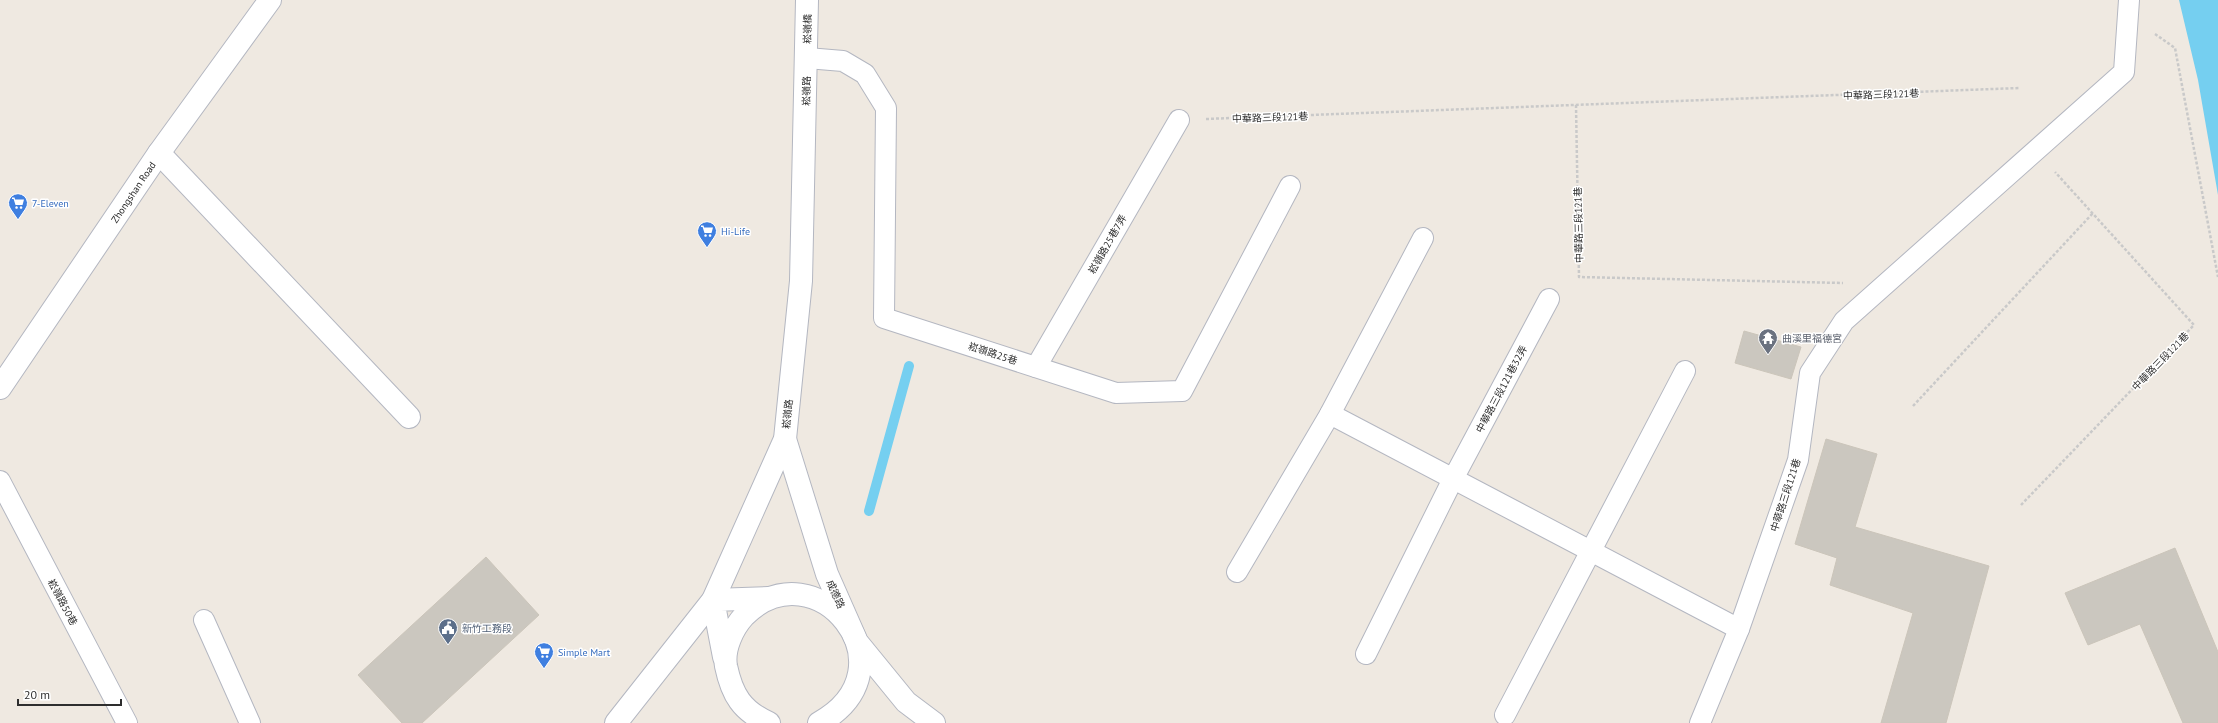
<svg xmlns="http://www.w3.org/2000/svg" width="2218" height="723" font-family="'PT Sans','Noto Sans TC',sans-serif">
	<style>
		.water { fill: #75cff0 }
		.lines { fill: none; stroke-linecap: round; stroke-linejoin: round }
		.stream { stroke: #75cff0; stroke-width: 10 }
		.building { fill: #cbc7bf; stroke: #cbc5ba }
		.lane-casing { stroke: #b4b7c1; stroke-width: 22 }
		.street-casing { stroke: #b4b7c1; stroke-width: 24 }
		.secondary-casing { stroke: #b4b7c1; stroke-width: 24 }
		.path { stroke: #c9c9c9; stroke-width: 2.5; stroke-dasharray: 3 2; stroke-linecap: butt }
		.lane { stroke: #fff; stroke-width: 20 }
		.street { stroke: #fff; stroke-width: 22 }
		.secondary { stroke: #fff; stroke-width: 22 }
		.labels { text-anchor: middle; stroke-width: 3; stroke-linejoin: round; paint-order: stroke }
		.street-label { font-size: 10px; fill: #2e2e2e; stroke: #fff }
		.shop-label { font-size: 10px; fill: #366cbe; stroke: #fff; text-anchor: start }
		.worship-label { font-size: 10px; fill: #5b616d; stroke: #fff; text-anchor: start }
		.service-label { font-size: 10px; fill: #4e5e75; stroke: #fff; text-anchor: start }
	</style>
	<rect width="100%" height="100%" fill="#efe9e1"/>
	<path class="water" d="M2179,0h39v195l-20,-115z"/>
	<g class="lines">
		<path class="stream" d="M869,511l40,-145"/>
	</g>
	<g class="building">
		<path d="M1744,331l57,16 -10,32 -56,-16z"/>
		<path d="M1826,439l51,15 -22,73 134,39 -43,157h-65l32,-110 -83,-28 7,-27 -42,-14z"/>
		<path d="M2175,548l43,104v71h-35l-43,-99 -52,21 -23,-52z"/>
		<path d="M486,557l53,58 -117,108h-20l-44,-48z"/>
	</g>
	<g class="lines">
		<defs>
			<g id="lane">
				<path d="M807,58l36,3 22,13 21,34 -2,210 232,75 66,-2 108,-205"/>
				<path d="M1036,367l143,-247"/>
				<path d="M1330,414l409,215"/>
				<path d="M0,481l127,242"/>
				<path d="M1237,572l93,-158 93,-176"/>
				<path d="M204,620l46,103"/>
				<path d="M1366,654l87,-175 96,-180"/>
				<path d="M1505,715l180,-344"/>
				<path d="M1700,723l39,-94 59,-169 12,-87 34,-52 280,-249 5,-72"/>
			</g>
			<g id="street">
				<path d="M159,153l250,264"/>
				<path d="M0,388l159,-235 111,-153"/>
			</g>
			<g id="secondary">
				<path d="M785,439l42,135 30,68 49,60 28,21"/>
				<path d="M724,657l-11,-57 56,-2"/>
				<path d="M616,723l97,-123 72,-161 16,-158 6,-281"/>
				<path d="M769,723c-27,-12 -37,-28 -43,-57 -3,-17 7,-38 18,-50 72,-72 174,52 75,107"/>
			</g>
		</defs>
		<use href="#lane" class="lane-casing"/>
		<use href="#street" class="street-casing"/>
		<use href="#secondary" class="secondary-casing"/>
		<g class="path">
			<path d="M2155,34l20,14 43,229"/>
			<path d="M1576,105l3,172 264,6"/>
			<path d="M1206,119l813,-31"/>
			<path d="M1913,406l180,-193"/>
			<path d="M2021,505l173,-180 -139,-153"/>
		</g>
		<use href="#lane" class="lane"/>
		<use href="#street" class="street"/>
		<use href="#secondary" class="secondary"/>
	</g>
	<defs>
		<symbol id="supermarket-pin" viewBox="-11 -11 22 30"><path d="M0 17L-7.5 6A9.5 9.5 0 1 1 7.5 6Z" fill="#3f7fe0" stroke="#fff"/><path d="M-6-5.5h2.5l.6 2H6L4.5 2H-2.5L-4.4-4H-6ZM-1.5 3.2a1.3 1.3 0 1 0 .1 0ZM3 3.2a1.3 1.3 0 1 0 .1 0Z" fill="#fff"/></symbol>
		<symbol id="temple-pin" viewBox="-11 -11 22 30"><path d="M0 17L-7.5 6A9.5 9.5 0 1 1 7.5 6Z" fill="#6b7280" stroke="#fff"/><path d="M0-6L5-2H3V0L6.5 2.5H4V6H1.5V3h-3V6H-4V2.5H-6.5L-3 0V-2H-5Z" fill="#fff"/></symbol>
		<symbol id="civic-pin" viewBox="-11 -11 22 30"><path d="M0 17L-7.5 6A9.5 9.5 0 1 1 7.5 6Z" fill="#5c6f8a" stroke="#fff"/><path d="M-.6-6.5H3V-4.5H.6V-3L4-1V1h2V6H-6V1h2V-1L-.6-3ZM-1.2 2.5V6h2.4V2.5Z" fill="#fff"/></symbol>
	</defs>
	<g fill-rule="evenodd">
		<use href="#supermarket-pin" x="7" y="192" width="22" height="30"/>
		<use href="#supermarket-pin" x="696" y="220" width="22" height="30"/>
		<use href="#temple-pin" x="1757" y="327" width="22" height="30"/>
		<use href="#civic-pin" x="437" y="617" width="22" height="30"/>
		<use href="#supermarket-pin" x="533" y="641" width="22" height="30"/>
	</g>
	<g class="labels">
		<g class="street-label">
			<text transform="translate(807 29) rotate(-89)" y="4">崧嶺橋</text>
			<text transform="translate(806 91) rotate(-89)" y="4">崧嶺路</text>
			<text transform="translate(1881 94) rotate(-2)" y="4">中華路三段121巷</text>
			<text transform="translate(1270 117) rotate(-2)" y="4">中華路三段121巷</text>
			<text transform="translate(133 192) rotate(-56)" y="4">Zhongshan Road</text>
			<text transform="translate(1578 225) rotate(-91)" y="4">中華路三段121巷</text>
			<text transform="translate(1107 244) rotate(-60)" y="4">崧嶺路25巷7弄</text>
			<text transform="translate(993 353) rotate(18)" y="4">崧嶺路25巷</text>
			<text transform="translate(2160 361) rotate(-46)" y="4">中華路三段121巷</text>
			<text transform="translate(1501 389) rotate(-62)" y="4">中華路三段121巷32弄</text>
			<text transform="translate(787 414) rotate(-84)" y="4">崧嶺路</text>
			<text transform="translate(1785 495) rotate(-72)" y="4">中華路三段121巷</text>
			<text transform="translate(836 594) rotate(66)" y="4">成德路</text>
			<text transform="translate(63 602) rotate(62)" y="4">崧嶺路50巷</text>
		</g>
		<g class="shop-label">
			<text x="32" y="207">7-Eleven</text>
			<text x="721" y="235">Hi-Life</text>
			<text x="558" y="656">Simple Mart</text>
		</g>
		<g class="worship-label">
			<text x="1782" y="342">曲溪里福德宮</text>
		</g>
		<g class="service-label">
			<text x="462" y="632">新竹工務段</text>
		</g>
	</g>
	<path d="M18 699v6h103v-6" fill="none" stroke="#2e2e2e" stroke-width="2"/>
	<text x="24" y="699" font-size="12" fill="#2e2e2e" stroke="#ffffff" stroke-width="3" paint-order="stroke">20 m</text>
</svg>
